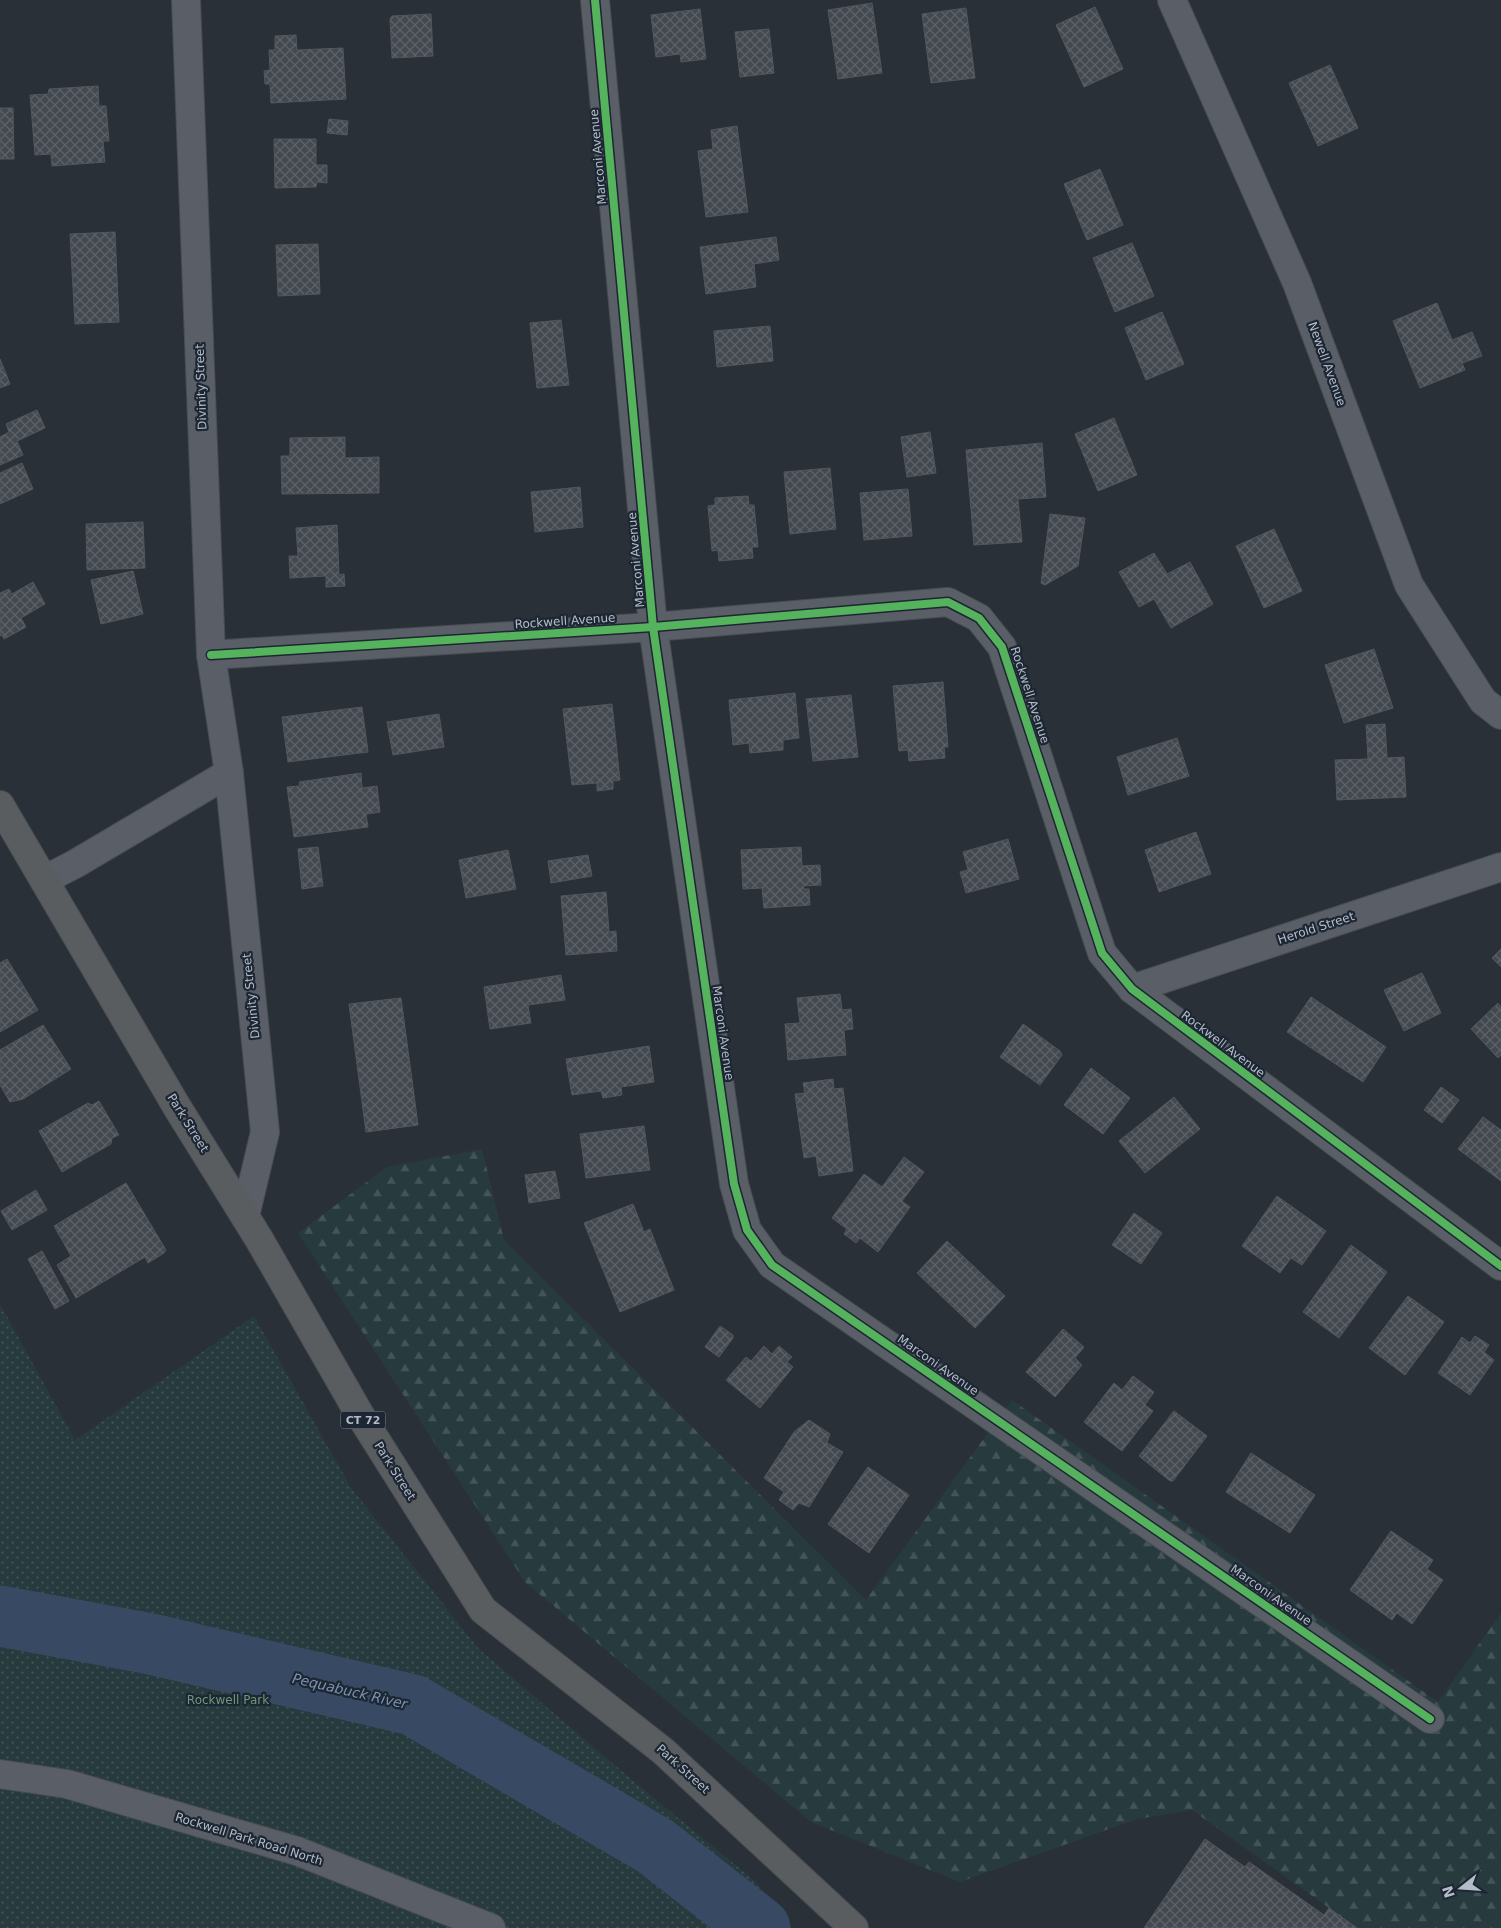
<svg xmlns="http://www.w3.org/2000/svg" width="1501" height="1928" font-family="'DejaVu Sans',sans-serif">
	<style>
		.forest { fill: url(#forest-firs) }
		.park { fill: url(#park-dots) }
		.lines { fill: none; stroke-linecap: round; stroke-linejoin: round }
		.river { stroke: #384963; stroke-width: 61 }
		.building { fill: url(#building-cross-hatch); stroke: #52575f }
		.minor-casing { stroke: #484c53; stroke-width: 30 }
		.highway-casing { stroke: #474c53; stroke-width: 30 }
		.minor { stroke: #5a5e66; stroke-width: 28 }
		.highway { stroke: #5a5d60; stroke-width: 28 }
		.cycleway-casing { stroke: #1d2633; stroke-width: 11 }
		.cycleway { stroke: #56b35d; stroke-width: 8 }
		.labels { text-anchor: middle; stroke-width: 4.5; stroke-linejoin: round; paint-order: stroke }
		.shield { fill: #1d2633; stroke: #878f9c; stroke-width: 1 }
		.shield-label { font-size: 11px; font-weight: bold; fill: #b4bcc9 }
		.street-label { font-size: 12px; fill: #b4bcc9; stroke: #1d2633 }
		.park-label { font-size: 12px; fill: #6b9a76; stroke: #1d2633 }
		.water-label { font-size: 14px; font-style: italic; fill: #7c92b1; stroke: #1d2633 }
	</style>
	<defs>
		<pattern id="forest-firs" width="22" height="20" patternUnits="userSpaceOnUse" patternTransform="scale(1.25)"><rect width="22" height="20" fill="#273a3e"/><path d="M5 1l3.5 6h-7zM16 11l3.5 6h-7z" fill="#445559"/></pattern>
		<pattern id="park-dots" width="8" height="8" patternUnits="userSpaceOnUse" patternTransform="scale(1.25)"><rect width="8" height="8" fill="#273a3e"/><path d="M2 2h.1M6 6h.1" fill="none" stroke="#445559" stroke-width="1.8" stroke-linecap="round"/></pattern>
		<pattern id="building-cross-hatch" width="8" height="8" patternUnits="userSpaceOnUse" patternTransform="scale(1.25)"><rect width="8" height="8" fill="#444950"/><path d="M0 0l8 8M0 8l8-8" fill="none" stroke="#5d6168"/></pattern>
	</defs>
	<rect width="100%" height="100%" fill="#2a3038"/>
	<path class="forest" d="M482,1149l22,91 362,360 146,-200 426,302 63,-89v315h-144l-165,-118 -55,9 -177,63 -149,-60 -286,-240 -227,-349 89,-66z"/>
	<path class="park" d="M0,1304l75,136 179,-124 98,173 126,159 153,131 124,102 37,47h-792z"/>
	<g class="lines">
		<path class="river" d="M0,1616l151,28 262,61 242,141 105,82"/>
	</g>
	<g class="building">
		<path d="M872,3l10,70 -44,6 -10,-69z"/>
		<path d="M1095,7l28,62 -39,18 -28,-62z"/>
		<path d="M966,8l9,70 -44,5 -9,-69z"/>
		<path d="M700,9l6,50 -25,3 -1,-8 -24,3 -5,-42z"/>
		<path d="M431,14l2,42 -41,2 -2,-39 2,-3z"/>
		<path d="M769,29l5,44 -34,4 -5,-45z"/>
		<path d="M296,35l1,15 46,-2 3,51 -75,4 -1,-19h-5l-1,-13 6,-1 -1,-20h6v-14z"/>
		<path d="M1330,65l28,63 -40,18 -29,-63z"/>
		<path d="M98,86l1,20h7l3,35h-6l2,21 -53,4 -1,-12 -16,1 -5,-60 18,-1 1,-5z"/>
		<path d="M0,108h13l1,51h-14z"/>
		<path d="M329,119l19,2 -1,14 -20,-2z"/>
		<path d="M737,126l11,86 -42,5 -8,-66 15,-2 -2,-19z"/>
		<path d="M274,139h42v26h11v18l-10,-1 -1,5 -41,1z"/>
		<path d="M1100,169l23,56 -36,15 -23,-56z"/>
		<path d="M115,232l4,90 -44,2 -5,-90z"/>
		<path d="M776,237l3,23 -25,4 2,23 -50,7 -6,-47z"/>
		<path d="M1132,243l22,53 -39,16 -22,-54z"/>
		<path d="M318,244l2,50 -42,2 -2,-51z"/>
		<path d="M1437,303l15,37 20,-8 10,24 -20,7 3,7 -45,18 -27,-67z"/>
		<path d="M1162,312l22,52 -38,16 -21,-52z"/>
		<path d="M561,320l8,65 -32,3 -7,-65z"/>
		<path d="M770,326l3,35 -56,6 -3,-36z"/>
		<path d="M0,359l10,25 -10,4z"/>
		<path d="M37,410l8,18 -28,13 6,14 -23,10v-28l9,-5 -3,-8z"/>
		<path d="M1114,418l23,57 -39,16 -23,-57z"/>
		<path d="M930,432l6,41 -29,4 -6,-40z"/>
		<path d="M345,437v21l34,-1v36l-97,1 -1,-38h9v-18z"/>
		<path d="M1042,443l4,54 -28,2 4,43 -48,3 -8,-95z"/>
		<path d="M22,463l11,26 -33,15v-31z"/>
		<path d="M830,468l6,61 -46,5 -6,-62z"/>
		<path d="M580,487l3,40 -48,5 -4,-40z"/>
		<path d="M908,489l4,47 -48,4 -4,-47z"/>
		<path d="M748,496l1,9h5l4,42h-6l1,11 -34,3 -1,-11 -6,1 -4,-45 7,-1v-7z"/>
		<path d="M1050,514l35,4 -7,48 -33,19 -4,-2z"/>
		<path d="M143,522l2,46 -58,2 -1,-46z"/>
		<path d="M337,525l2,50 5,-1 1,12 -19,1v-11l-36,2 -1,-22h9l-2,-28z"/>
		<path d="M1274,529l28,62 -38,17 -28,-62z"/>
		<path d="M1154,553l13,21 23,-12 23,42 -42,24 -17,-29 -15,8 -20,-35z"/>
		<path d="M133,571l10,43 -42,10 -10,-44z"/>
		<path d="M33,582l12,22 -24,14 5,9 -22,12 -2,-4 -2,1v-43l9,-4 3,5z"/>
		<path d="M1374,649l19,59 -49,15 -19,-58z"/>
		<path d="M943,682l5,65h-4l1,11 -36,3 -1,-11 -9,1 -6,-65z"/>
		<path d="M795,693l4,45 -16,2v10l-33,3 -1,-10 -16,2 -4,-45z"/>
		<path d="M851,695l7,62 -45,4 -7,-62z"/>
		<path d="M612,704l8,76 -7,1v8l-16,2v-8l-25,2 -9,-76z"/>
		<path d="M362,707l6,45 -80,10 -6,-45z"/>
		<path d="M439,714l5,33 -51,8 -6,-33z"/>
		<path d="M1385,724l2,34 17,-1 2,40 -69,3 -2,-40 33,-1 -2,-34z"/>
		<path d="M1177,738l12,38 -61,19 -11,-38z"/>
		<path d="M361,773l1,15 15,-2 3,26 -14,2 2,13 -74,10 -7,-50 13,-1 -1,-4z"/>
		<path d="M1196,832l15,42 -52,18 -14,-42z"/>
		<path d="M1008,839l11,40 -53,14 -6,-21 8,-2 -5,-18z"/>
		<path d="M318,847l5,39 -21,3 -4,-40z"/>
		<path d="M801,847l1,19 18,-1 1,20 -18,1 1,3h5l1,16 -46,3 -2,-20 -19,1 -2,-39z"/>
		<path d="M508,850l8,39 -50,9 -7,-38z"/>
		<path d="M588,855l4,21 -41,7 -3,-22z"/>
		<path d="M606,892l3,40 7,-1 1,20 -51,4 -5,-59z"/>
		<path d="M1501,949v18l-9,-9z"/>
		<path d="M7,959l31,51 -38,22v-69z"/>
		<path d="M1422,973l19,40 -37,18 -20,-41z"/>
		<path d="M561,975l4,25 -37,5 3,18 -41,6 -6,-42z"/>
		<path d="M840,994l2,16 9,-1 2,20 -9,1 2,25 -58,5 -3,-36 15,-1 -3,-25z"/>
		<path d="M1311,997l75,50 -23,35 -76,-50z"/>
		<path d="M401,998l17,127 -52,7 -17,-128z"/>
		<path d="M1498,1003l3,4v48l-3,3 -27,-29z"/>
		<path d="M1023,1024l37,27 2,4 -22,30 -40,-28z"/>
		<path d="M43,1025l28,44 -48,30 -13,3 -10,-17v-35z"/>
		<path d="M649,1046l5,36 -33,5 1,8 -19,3 -2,-7 -29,4 -6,-36z"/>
		<path d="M1091,1068l39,30 -27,36 -39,-29z"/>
		<path d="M833,1079l1,10 9,-1 10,83 -34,5 -3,-20 -12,2 -9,-64 10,-1 -2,-10z"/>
		<path d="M1441,1087l18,13 -17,23 -18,-13z"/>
		<path d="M1174,1097l26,32 -55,44 -26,-32z"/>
		<path d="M99,1101l20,34 -7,3 -1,6 -49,28 -23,-41 49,-28 4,2z"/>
		<path d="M1483,1117l18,13v51l-43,-32z"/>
		<path d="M644,1126l6,44 -64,8 -6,-44z"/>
		<path d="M904,1157l20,15 -22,29 8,6 -32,45 -18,-14 -4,5 -12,-9 3,-5 -15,-11 32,-44 18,13z"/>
		<path d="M555,1171l5,27 -31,5 -4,-28z"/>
		<path d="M126,1183l40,67 -2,3 -16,10 -3,-6 -69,41 -19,-33 14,-9 -17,-30z"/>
		<path d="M36,1190l11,20 -35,20 -11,-19z"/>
		<path d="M1277,1196l49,35 -24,34 -11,-7 -11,15 -38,-27z"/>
		<path d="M633,1204l11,28 6,-3 24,61 -54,22 -36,-89z"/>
		<path d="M1134,1213l28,20 -21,31 -29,-19z"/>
		<path d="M947,1241l58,55 -30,32 -58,-55z"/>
		<path d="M1351,1245l36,27 -48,66 -36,-26z"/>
		<path d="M42,1251l27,50 -14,8 -27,-50z"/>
		<path d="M1408,1296l36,26 -39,53 -36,-27z"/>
		<path d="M720,1326l13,9v3l-14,19 -14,-10z"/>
		<path d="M1063,1329l21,18 -9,11 7,7 -27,32 -29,-25z"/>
		<path d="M1475,1336l14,9 -5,7 10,8 -24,35 -32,-22 24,-36 8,6z"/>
		<path d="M764,1346l8,8 7,-8 13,11 -5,5 6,5 -33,41 -34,-28 20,-23 5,4z"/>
		<path d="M1133,1376l21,16 -9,13 8,6 -31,40 -38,-29 30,-39 8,7z"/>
		<path d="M1174,1411l33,25 -34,45h-3l-31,-25z"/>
		<path d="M809,1420l21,14 -3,9 16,9 -34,55 -10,-4 -6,7 -14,-10 5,-8 -20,-14 30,-46z"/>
		<path d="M1251,1453l64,42 -25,38 -64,-41z"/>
		<path d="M868,1467l41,28 -40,58 -41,-29z"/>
		<path d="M1391,1531l42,29 -6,9 16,11 -31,44 -15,-11 -5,7 -42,-30z"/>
		<path d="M1205,1839l40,28 4,-5 75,53 5,-7 28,20h-213z"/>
	</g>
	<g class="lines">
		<defs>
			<g id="minor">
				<path d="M186,0l25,655 18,118 36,359 -20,84"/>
				<path d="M595,0l58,627 81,557 13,46 25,35 658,454"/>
				<path d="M1172,0l125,283 112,302 74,116 18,14"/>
				<path d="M211,655l442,-28 295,-25 31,16 23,29 100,306 30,36 369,277"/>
				<path d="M44,880l31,-16 154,-91"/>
				<path d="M1132,989l369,-122"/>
				<path d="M0,1774l67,10 230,67 194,77"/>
			</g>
			<path id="highway" d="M0,805l177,302 82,132 101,176 123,195 180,141 191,177"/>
		</defs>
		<use href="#minor" class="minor-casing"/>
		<use href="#highway" class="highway-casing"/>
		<use href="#minor" class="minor"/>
		<use href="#highway" class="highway"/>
		<defs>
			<g id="cycleway">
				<path d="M595,0l58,627 81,557 13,46 25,35 658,454"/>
				<path d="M211,655l442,-28 295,-25 31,16 23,29 100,306 30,36 369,277"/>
			</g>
		</defs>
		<use href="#cycleway" class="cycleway-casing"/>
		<use href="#cycleway" class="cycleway"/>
	</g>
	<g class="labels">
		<rect class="shield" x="340.5" y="1411.5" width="45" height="17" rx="4"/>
		<g class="shield-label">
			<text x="363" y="1424">CT 72</text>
		</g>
		<g class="street-label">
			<text transform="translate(598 157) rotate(-95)" y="4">Marconi Avenue</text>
			<text transform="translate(1327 364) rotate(70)" y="4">Newell Avenue</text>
			<text transform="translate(201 387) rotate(-92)" y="4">Divinity Street</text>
			<text transform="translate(636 560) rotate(-95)" y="4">Marconi Avenue</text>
			<text transform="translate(565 621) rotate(-4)" y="4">Rockwell Avenue</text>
			<text transform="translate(1030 695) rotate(72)" y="4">Rockwell Avenue</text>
			<text transform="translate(1316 928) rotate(-18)" y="4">Herold Street</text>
			<text transform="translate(251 996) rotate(-96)" y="4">Divinity Street</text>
			<text transform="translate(723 1033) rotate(82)" y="4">Marconi Avenue</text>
			<text transform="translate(1223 1044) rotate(37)" y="4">Rockwell Avenue</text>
			<text transform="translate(188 1123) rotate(58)" y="4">Park Street</text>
			<text transform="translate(938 1365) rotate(35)" y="4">Marconi Avenue</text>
			<text transform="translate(395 1471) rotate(58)" y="4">Park Street</text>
			<text transform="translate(1271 1595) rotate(35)" y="4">Marconi Avenue</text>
			<text transform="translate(683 1769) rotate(42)" y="4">Park Street</text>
			<text transform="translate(249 1839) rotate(17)" y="4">Rockwell Park Road North</text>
		</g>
		<g class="park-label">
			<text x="228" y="1704">Rockwell Park</text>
		</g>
		<g class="water-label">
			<text transform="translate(350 1691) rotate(13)" y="5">Pequabuck River</text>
		</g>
	</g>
	<g transform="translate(1461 1888) rotate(253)" stroke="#1d2633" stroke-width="4" paint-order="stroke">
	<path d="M0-4L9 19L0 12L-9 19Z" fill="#b4bcc9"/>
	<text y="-8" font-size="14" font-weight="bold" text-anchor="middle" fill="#b4bcc9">N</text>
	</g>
</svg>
